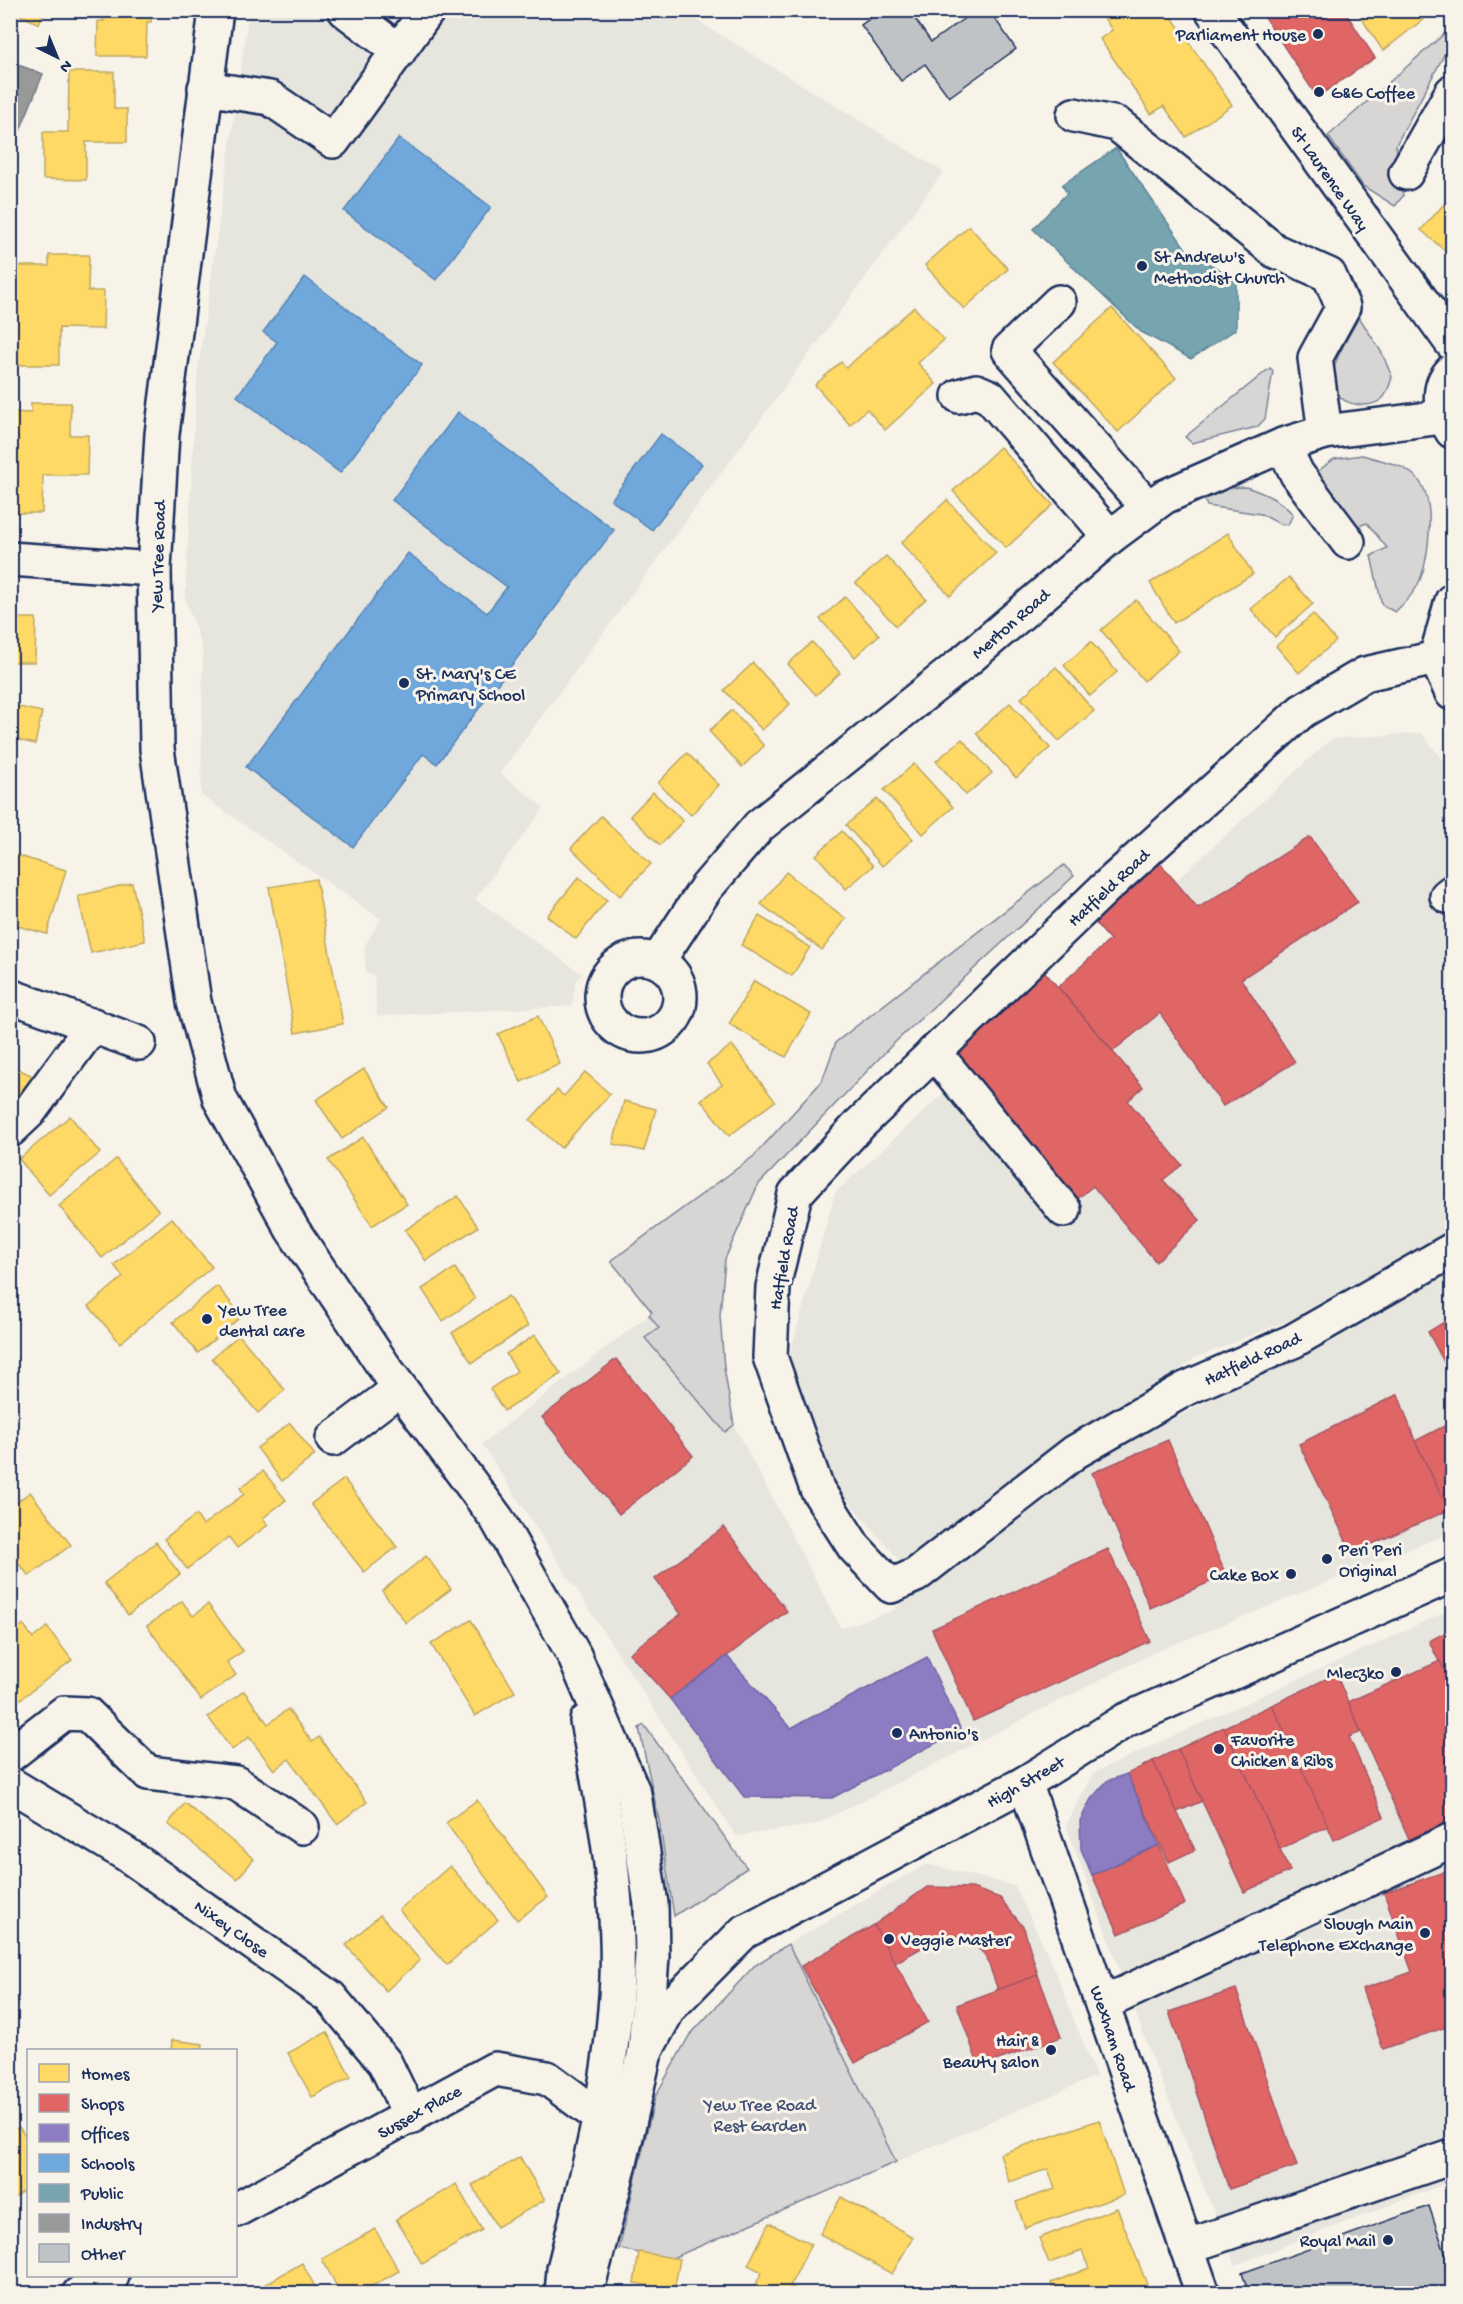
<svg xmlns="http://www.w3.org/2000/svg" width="1463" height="2304" font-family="'Gochi Hand',sans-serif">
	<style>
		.built { fill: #e6e5de }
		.green { fill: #d7d6d4; stroke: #798299; stroke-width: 1.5 }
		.homes { fill: #ffd966; stroke: #bba664; stroke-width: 1.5 }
		.shops { fill: #e06666; stroke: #a55664; stroke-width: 1.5 }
		.offices { fill: #8e7cc3; stroke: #6c65a5; stroke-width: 1.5 }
		.schools { fill: #6fa8dc; stroke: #5684b6; stroke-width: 1.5 }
		.public { fill: #76a5af; stroke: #5b8297; stroke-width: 1.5 }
		.industry { fill: #999; stroke: #737987; stroke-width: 1.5 }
		.building { fill: #c0c3c5; stroke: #1b2f5e; stroke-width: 1.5 }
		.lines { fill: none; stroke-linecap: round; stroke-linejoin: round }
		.minor-casing { stroke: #1b2f5e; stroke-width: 38 }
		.major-casing { stroke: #1b2f5e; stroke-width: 38 }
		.minor { stroke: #f7f3e8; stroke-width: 33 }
		.major { stroke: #f7f3e8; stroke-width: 33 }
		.poi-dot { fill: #1b2f5e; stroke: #f7f3e8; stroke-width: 2 }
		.labels { text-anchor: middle; stroke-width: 6; stroke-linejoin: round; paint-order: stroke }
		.poi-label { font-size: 18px; fill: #1b2f5e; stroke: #f7f3e8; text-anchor: start }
		.street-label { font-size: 18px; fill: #1b2f5e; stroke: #f7f3e8 }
		.park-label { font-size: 18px; fill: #415076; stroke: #f7f3e8 }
	</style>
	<rect width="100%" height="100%" fill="#f7f3e8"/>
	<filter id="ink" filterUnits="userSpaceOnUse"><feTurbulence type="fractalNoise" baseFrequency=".0167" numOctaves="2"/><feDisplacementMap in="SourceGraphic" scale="12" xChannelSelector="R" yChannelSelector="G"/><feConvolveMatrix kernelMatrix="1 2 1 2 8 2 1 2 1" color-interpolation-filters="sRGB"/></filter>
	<g filter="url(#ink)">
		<g class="built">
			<path d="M249,11h433l261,161 -443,601 44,35 -69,91 107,75 -6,7 -4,25 -195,10 -3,-41 -8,-1 -2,-27 17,-28 -180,-124 2,-144 -18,-53 12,-221z"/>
			<path d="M1421,733l31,38v457l-128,78 -129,52 -285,215 -81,-95 -43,-110 49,-175 496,-454z"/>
			<path d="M1452,1261v271l-297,120 -340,173 -79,11 -254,-392 168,-130 85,113 106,201 51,-17 193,-150 101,-48z"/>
			<path d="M1452,1609v572l-217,84 -82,-205 -87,-235 27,-52z"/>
			<path d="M926,1864l89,22 37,77 44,113 -200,86 -108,-218z"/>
		</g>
		<g class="green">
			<path d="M1452,27v13l-56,105 7,51 -8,10 -32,-20 -35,-50z"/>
			<path d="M1359,317l23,36 10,24c-2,7 -4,15 -9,21 -15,14 -51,6 -51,-17 0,-21 18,-46 27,-64z"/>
			<path d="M1270,368l3,3 -8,48 -8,8 -65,16 -7,-6z"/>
			<path d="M1362,455c20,6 48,9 60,30 13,22 7,81 -6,103 -5,9 -14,17 -21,24l-13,-7 -11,-49 16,-8 -20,-25 -16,6 -38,-54 21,-16z"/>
			<path d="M1246,487c18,6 34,13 47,27l-5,11 -8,-1 -19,-10 -54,-8 -5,-12 18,-6z"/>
			<path d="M1064,865l10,11 -183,170 -133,139 -33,74 -5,56 4,53 10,57 -9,7 -80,-94 14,-10 -10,-13 3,-3 -41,-51 143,-105 68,-75 14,-39z"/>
			<path d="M644,1725l103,143 -73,48 -15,-96 -20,-92z"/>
			<path d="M788,1944l108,218 -226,97 -51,-10 36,-152 34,-61 65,-70z"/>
		</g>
		<g class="homes">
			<path d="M10,10h34l-5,14z"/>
			<path d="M104,10h47v12h-4l-1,34h-49l1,-35h6z"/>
			<path d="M1099,10h68l65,95 -46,32 -22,-31 -13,8 -51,-75 12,-9z"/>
			<path d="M1356,10h79l-52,41z"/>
			<path d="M69,72h45v37h13v33h-41v38l-43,-1v-47h25z"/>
			<path d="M1445,203l7,6v48l-31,-27z"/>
			<path d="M969,226l39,43 -44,40 -39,-44z"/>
			<path d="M49,255h40l-1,36h16l-1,38 -44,-1v37h-43v-52h-6v-47h39z"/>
			<path d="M914,307l30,33 -26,23 18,21 -51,46 -18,-21 -17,16 -35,-40 26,-23 5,6z"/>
			<path d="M1112,308l64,70 -58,54 -65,-70z"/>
			<path d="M31,403h40l-1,32h18l-1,40h-44l-1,38h-32v-101l21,1z"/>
			<path d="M1000,447l53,58 -47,43 -53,-57z"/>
			<path d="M947,500l49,53 -46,43 -49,-53z"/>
			<path d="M1228,533l25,41 -79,49 -24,-40z"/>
			<path d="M886,556l40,43 -30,27 -40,-43z"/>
			<path d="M1289,577l24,27 -38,33 -24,-28z"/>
			<path d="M845,597l34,38 -24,22 -35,-38z"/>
			<path d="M1136,600l43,51 -35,30 -43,-51z"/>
			<path d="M1313,614l23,27 -37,32 -23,-27z"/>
			<path d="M10,618h26l-1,44h-25z"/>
			<path d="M812,642l28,31 -24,22 -28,-31z"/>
			<path d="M1091,642l26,30 -27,24 -26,-31z"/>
			<path d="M753,663l37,41 -28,26 -38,-40z"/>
			<path d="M1056,667l38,44 -35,30 -38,-43z"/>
			<path d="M1010,703l40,45 -34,30 -40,-45z"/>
			<path d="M10,705l32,7 -7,32 -25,-6z"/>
			<path d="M732,710l32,36 -22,21 -33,-36z"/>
			<path d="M962,739l30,34 -26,22 -30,-34z"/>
			<path d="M687,753l32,32 -28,30 -33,-32z"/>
			<path d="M914,764l39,43 -30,27 -39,-44z"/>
			<path d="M653,792l30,29 -23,24 -30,-29z"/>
			<path d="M877,799l36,40 -31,27 -36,-41z"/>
			<path d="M601,816l50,48 -31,32 -49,-48z"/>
			<path d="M842,831l31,35 -27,23 -30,-34z"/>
			<path d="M16,855l50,15 -19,64 -37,-10 9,-36 -9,-3z"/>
			<path d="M786,872l60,47 -24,31 -61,-46z"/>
			<path d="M579,877l28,23 -31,39 -29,-23z"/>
			<path d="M316,879l27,145 -48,9 -26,-146z"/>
			<path d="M132,883l13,58 -54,12 -13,-57z"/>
			<path d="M759,916l51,31 -18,29 -51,-31z"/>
			<path d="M754,981l57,33 -25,43 -57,-33z"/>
			<path d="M538,1016l22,48 -39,18 -23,-48z"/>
			<path d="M732,1045l43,56 -46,35 -28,-36 21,-16 -15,-20z"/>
			<path d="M10,1065l25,12 -25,39z"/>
			<path d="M364,1069l25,38 -47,32 -26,-39z"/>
			<path d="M585,1072l25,22 -49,54 -31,-28 27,-30 7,6z"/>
			<path d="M624,1101l32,8 -12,42 -31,-7z"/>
			<path d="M70,1116l30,37 -51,42 -30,-36z"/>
			<path d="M363,1137l44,67 -35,22 -44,-66z"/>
			<path d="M116,1159l43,52 -57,47 -43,-52z"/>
			<path d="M458,1196l20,31 -52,34 -21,-31z"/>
			<path d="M172,1218l40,49 -92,76 -31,-37 34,-29 -9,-12z"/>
			<path d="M455,1268l20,31 -32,22 -21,-32z"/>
			<path d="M217,1286l25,30 -44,37 -25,-31z"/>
			<path d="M508,1296l20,30 -56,37 -20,-30z"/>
			<path d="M239,1335l46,55 -27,23 -46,-55z"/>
			<path d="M535,1335l26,39 -57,37 -14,-22 27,-18 -11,-17z"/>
			<path d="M290,1423l25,32 -33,26 -25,-33z"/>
			<path d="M263,1471l23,29 -23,18 5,7 -31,23 -8,-11 -42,32 -23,-30 32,-24 7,10 41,-31 -4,-6z"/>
			<path d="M344,1479l53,68 -33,25 -53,-68z"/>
			<path d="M30,1492l41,53 -42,31 -19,-23v-46z"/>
			<path d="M156,1542l24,32 -52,41 -24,-32z"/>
			<path d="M426,1556l25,33 -45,34 -24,-32z"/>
			<path d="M182,1601l11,15 15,-12 35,47 -16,11 9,13 -35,25 -54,-74z"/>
			<path d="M471,1620l44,72 -40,24 -44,-72z"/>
			<path d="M23,1625l10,13 14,-11 25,33 -62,47v-73z"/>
			<path d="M244,1691l24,33 20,-15 24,33 7,-5 48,65 -30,22 -48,-65 -15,11 -25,-33 -17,13 -24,-33z"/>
			<path d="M477,1800l71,97 -31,23 -71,-97z"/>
			<path d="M185,1803l69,56 -17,20 -69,-55z"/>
			<path d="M450,1866l48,54 -51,45 -48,-55z"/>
			<path d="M380,1915l40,45 -34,31 -40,-46z"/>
			<path d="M327,2032l24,45 -39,20 -24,-44z"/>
			<path d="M172,2040l31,4 -1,6h-31z"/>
			<path d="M1099,2120l25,75 -99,33 -9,-26 39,-13 -7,-20 -39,13 -9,-28z"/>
			<path d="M19,2127l9,13v48l-14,10 -4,-6v-59z"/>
			<path d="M520,2157l25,43 -48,27 -25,-42z"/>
			<path d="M456,2184l26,46 -60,34 -26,-45z"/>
			<path d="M841,2197l72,40 -21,37 -72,-40z"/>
			<path d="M1117,2208l31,79 -16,7h-77l-4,-11 38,-15 -7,-17 -33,12 -10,-25z"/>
			<path d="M769,2223l42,21 -21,42 10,5 -1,3h-48l11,-22 -14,-7z"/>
			<path d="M375,2229l24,42 -41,23h-17l-19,-35z"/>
			<path d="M639,2252l41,7 -6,31 -40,-7z"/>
			<path d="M302,2263l17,31h-71z"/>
		</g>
		<g class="shops">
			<path d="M1260,10h84l31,48 -58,39z"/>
			<path d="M1310,837l48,65 -117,77 54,83 -72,44 -63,-93 -47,38 -55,-64 52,-47 -17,-20 65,-59 40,47z"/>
			<path d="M1044,971l99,116 -15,14 54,64 -19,15 37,40 -44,42 -63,-76 -23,19 -119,-148z"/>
			<path d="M1452,1317v60l-24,-45z"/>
			<path d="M616,1359l77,97 -74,58 -77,-97z"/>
			<path d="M1398,1394l17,47 34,69 -97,43 -53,-109z"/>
			<path d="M1452,1422v87l-3,1 -34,-69z"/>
			<path d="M1168,1440l58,135 -76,33 -58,-135z"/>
			<path d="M724,1527l63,84 -117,88 -41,-46 52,-39 -26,-35z"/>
			<path d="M1108,1549l42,92 -177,80 -41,-92z"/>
			<path d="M1452,1629v59l-23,-47z"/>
			<path d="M1440,1661l12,27v144l-38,18 -66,-148z"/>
			<path d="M1336,1674l25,58 -12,5 35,80 -50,23 -62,-135z"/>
			<path d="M1272,1705l56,121 -48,23 -56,-122z"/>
			<path d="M1224,1727l66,144 -46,21 -66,-143z"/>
			<path d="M1178,1749l24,52 -25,11 -24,-51z"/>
			<path d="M1153,1761l42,89 -26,12 -42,-88z"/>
			<path d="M1159,1845l26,59 -66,30 -27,-59z"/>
			<path d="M1452,1869v156l-69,24 -21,-60 50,-17 -28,-79z"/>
			<path d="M927,1887l45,1 28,10 24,30 14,47 -40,15 -12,-34 -19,-19 -30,2 -42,24 -21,-38z"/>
			<path d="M874,1925l54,97 -73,41 -54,-97z"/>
			<path d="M1038,1975l23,62 -82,30 -22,-62z"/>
			<path d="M1236,1989l61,177 -68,23 -60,-177z"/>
		</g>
		<g class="offices">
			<path d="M727,1656l64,72 136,-71 34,73 -129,68 -88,-1 -74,-98z"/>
			<path d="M1127,1774l32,71 -67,30 -11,-26 -1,-28 11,-22 16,-18z"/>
		</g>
		<g class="schools">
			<path d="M399,138l92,69 -55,73 -92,-69z"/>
			<path d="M305,277l117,88 -82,108 -103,-77 40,-54 -14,-10z"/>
			<path d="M458,412l156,118 -177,234 -14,-10 -70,93 -107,-80 162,-214 79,60 20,-26 -115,-87z"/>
			<path d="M661,434l41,30 -50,66 -41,-30z"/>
		</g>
		<path class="public" d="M1116,148l72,104 48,27v50l-45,30 -50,-27 -108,-103 34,-36 -5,-8z"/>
		<path class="industry" d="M10,62l33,12 -33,81z"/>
		<g class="building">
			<path d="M882,10h27l22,32 45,-32h13l27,39 -67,48 -24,-33 -24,17 -40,-56z"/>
			<path d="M1429,2206l23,67v21h-203l-7,-21z"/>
		</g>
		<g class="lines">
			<defs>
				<g id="minor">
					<path d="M345,10l54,41"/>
					<path d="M1212,10l240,333"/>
					<path d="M205,88l65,10 63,43 95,-131"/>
					<path d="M1074,115l43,9 158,127 54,24 14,32 -28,51 10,74"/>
					<path d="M1406,173l46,-81"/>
					<path d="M1059,302l-50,48 139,158"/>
					<path d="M1452,371c-17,17 -11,43 0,60"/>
					<path d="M959,396l17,-5 14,6 120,140"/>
					<path d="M1283,445l14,29 51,68"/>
					<path d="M10,559l144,10"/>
					<path d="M1452,601l-16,57 16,35"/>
					<path d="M1436,658l-71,16 -63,37 -199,179 -244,235 -64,69 -22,93 -3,70 47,132 37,58 37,39 25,-11 159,-123 110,-63 108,-48 159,-91"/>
					<path d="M1447,896l5,-4"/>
					<circle cx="641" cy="997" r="39"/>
					<path d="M658,961l48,-73 53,-62 205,-164 146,-125 54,-40 119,-52 42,-13 118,-15"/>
					<path d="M10,996l129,47"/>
					<path d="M934,1052l130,158"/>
					<path d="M10,1130l19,-18 64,-87"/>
					<path d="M333,1439l67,-51"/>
					<path d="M10,1755l54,-42 23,1 61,59 88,10 66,44"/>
					<path d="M1025,1783l178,511"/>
					<path d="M10,1784l116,70 204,143 55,66 26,54"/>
					<path d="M1102,2004l350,-164"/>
					<path d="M645,2052l24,-44 75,-76 281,-149 101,-63 326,-145"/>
					<path d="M236,2210l259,-141 52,9 54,40"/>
					<path d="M1186,2247l266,-90"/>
					<path d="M79,2294l33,-18"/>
				</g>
				<g id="major">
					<path d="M216,10l-54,424 -8,135 3,180 37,253 26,97 72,130 91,136 114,154 77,136 60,139 17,110 1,52 -7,96 -25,111 -34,131"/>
					<path d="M562,2294l2,-25c24,-96 49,-191 53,-291 3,-81 -14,-177 -30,-257"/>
				</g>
			</defs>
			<use href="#minor" class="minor-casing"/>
			<use href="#major" class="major-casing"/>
			<use href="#minor" class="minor"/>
			<use href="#major" class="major"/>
		</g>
	</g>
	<g class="poi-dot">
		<circle cx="1318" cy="34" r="6"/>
		<circle cx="1319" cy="92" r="6"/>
		<circle cx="1142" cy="266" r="6"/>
		<circle cx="404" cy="683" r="6"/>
		<circle cx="207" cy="1319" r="6"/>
		<circle cx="1327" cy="1559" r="6"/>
		<circle cx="1291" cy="1574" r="6"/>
		<circle cx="1396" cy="1672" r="6"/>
		<circle cx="897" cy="1733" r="6"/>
		<circle cx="1219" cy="1749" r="6"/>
		<circle cx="1425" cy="1933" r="6"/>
		<circle cx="889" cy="1939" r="6"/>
		<circle cx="1051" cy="2050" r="6"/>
		<circle cx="1388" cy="2240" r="6"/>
	</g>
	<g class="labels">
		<g class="poi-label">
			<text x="1306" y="40" text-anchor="end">Parliament House</text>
			<text x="1331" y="98">G&amp;G Coffee</text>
			<text x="1154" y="262">St Andrew's<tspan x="1154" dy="21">Methodist Church</tspan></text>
			<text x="416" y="679">St. Mary's CE<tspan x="416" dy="21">Primary School</tspan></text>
			<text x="219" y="1315">Yew Tree<tspan x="219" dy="21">dental care</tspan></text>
			<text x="1339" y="1555">Peri Peri<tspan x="1339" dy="21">Original</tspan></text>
			<text x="1279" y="1580" text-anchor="end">Cake Box</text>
			<text x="1384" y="1678" text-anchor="end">Mleczko</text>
			<text x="909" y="1739">Antonio's</text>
			<text x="1231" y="1745">Favorite<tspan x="1231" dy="21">Chicken &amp; Ribs</tspan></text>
			<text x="1413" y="1929" text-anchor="end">Slough Main<tspan x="1413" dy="21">Telephone Exchange</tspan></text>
			<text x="901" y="1945">Veggie Master</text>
			<text x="1039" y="2046" text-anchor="end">Hair &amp;<tspan x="1039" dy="21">Beauty salon</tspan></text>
			<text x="1376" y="2246" text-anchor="end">Royal Mail</text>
		</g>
		<g class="street-label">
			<text transform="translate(1331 178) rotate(55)" y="6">St Laurence Way</text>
			<text transform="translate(157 556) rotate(-88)" y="6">Yew Tree Road</text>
			<text transform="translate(1010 623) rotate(-41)" y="6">Merton Road</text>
			<text transform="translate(1108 887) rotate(-43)" y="6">Hatfield Road</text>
			<text transform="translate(783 1258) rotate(-80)" y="6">Hatfield Road</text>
			<text transform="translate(1252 1358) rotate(-25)" y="6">Hatfield Road</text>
			<text transform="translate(1025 1781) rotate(-30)" y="6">High Street</text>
			<text transform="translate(232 1928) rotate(35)" y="6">Nixey Close</text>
			<text transform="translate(1114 2038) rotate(71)" y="6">Wexham Road</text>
			<text transform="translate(419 2111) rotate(-29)" y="6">Sussex Place</text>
		</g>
		<g class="park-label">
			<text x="760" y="2110">Yew Tree Road<tspan x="760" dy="21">Rest Garden</tspan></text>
		</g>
	</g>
	<rect width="1463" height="2304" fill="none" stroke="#f7f3e8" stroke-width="36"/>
	<rect x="18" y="18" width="1427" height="2268" fill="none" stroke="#1b2f5e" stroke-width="2" filter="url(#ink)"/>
	<rect x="27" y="2049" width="210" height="228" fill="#f7f3e8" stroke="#9fa5b1" stroke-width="1.5"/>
	<rect x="39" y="2064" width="30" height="18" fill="#ffd966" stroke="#9fa5b1" stroke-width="1.5"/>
	<text x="81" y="2079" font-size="18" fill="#1b2f5e">Homes</text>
	<rect x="39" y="2094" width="30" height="18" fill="#e06666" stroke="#9fa5b1" stroke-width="1.5"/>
	<text x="81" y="2109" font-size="18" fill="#1b2f5e">Shops</text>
	<rect x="39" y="2124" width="30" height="18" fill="#8e7cc3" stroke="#9fa5b1" stroke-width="1.5"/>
	<text x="81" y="2139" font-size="18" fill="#1b2f5e">Offices</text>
	<rect x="39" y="2154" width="30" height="18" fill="#6fa8dc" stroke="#9fa5b1" stroke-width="1.5"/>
	<text x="81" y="2169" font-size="18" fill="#1b2f5e">Schools</text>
	<rect x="39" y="2184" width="30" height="18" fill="#76a5af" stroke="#9fa5b1" stroke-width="1.5"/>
	<text x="81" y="2199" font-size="18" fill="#1b2f5e">Public</text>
	<rect x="39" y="2214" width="30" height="18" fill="#999999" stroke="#9fa5b1" stroke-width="1.5"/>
	<text x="81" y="2229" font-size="18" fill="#1b2f5e">Industry</text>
	<rect x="39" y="2244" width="30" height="18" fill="#c0c3c5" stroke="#9fa5b1" stroke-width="1.5"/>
	<text x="81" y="2259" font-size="18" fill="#1b2f5e">Other</text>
	<g transform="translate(57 57) rotate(137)" stroke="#f7f3e8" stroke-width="4.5" paint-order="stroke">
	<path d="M0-4.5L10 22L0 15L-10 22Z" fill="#1b2f5e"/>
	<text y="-9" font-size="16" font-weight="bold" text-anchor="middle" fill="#1b2f5e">N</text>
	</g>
</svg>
